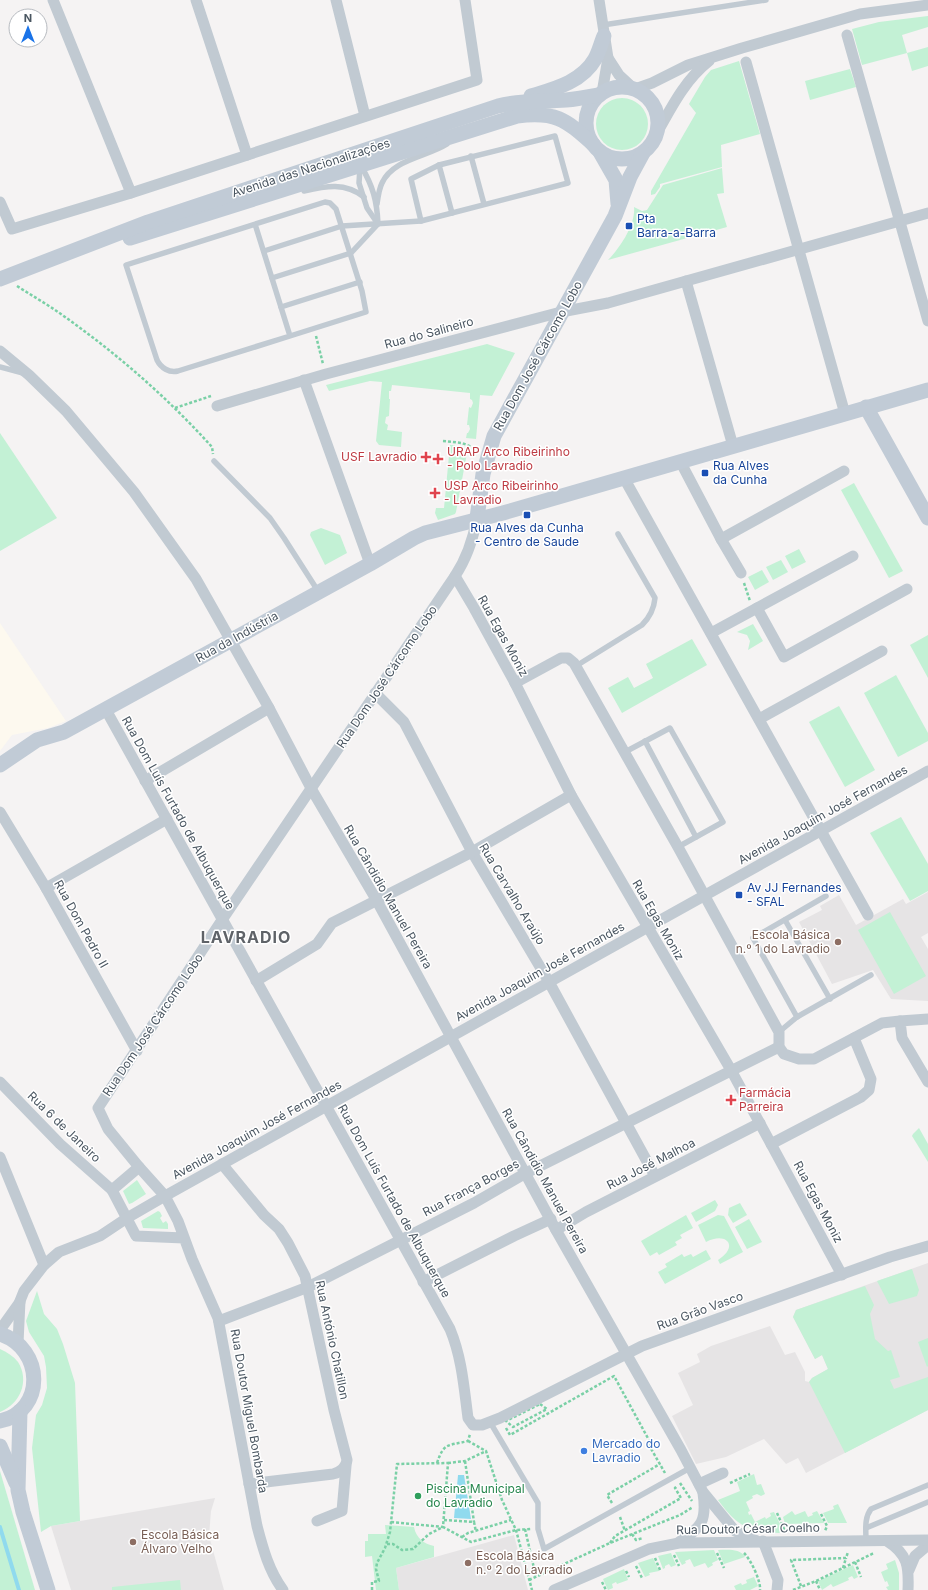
<svg xmlns="http://www.w3.org/2000/svg" width="928" height="1590" font-family="Inter,sans-serif">
	<style>
		.commercial { fill: #fdf9ef }
		.education { fill: #e6e4e5 }
		.green { fill: #c3f1d5 }
		.water { fill: #90daee }
		.lines { fill: none; stroke-linecap: round; stroke-linejoin: round }
		.stream { stroke: #90daee; stroke-width: 4 }
		.path { stroke: #7ad0a6; stroke-width: 2.5; stroke-dasharray: 3 2; stroke-linecap: butt }
		.lane { stroke: #c1cad2; stroke-width: 5.5 }
		.street { stroke: #c1cad2; stroke-width: 11 }
		.secondary { stroke: #c1cbd6; stroke-width: 15 }
		.transit-dot { fill: #1a4fb4; stroke: #fff; stroke-width: 1.5 }
		.health-dot { fill: #e0444e; stroke: #fff; stroke-width: 1.5 }
		.education-dot { fill: #8d6e63; stroke: #fff; stroke-width: 1.5 }
		.shop-dot { fill: #3f7fe0; stroke: #fff; stroke-width: 1.5 }
		.leisure-dot { fill: #2e9e5b; stroke: #fff; stroke-width: 1.5 }
		.labels { text-anchor: middle; stroke-width: 3; stroke-linejoin: round; paint-order: stroke }
		.street-label { font-size: 12px; fill: #4a5661; stroke: #fff }
		.transit-label { font-size: 12px; fill: #164399; stroke: #fff; text-anchor: start }
		.health-label { font-size: 12px; fill: #be3a42; stroke: #fff; text-anchor: start }
		.education-label { font-size: 12px; fill: #785e54; stroke: #fff; text-anchor: start }
		.shop-label { font-size: 12px; fill: #366cbe; stroke: #fff; text-anchor: start }
		.leisure-label { font-size: 12px; fill: #27864d; stroke: #fff; text-anchor: start }
		.district-label { font-size: 16px; font-weight: bold; letter-spacing: 1px; fill: #5f6368; stroke: #fff }
	</style>
	<rect width="100%" height="100%" fill="#f5f3f3"/>
	<path class="commercial" d="M0,623l66,98 -18,7 -36,7 -12,16z"/>
	<g class="education">
		<path d="M928,892v41l-7,4 7,12v52l-37,-2 -18,-29 -41,14 -33,-62 23,-12 -2,-4 19,-11 17,30 47,-26 3,5z"/>
		<path d="M928,1263v147l-122,63 -8,-15 -12,6 -22,-25 -38,18 -30,7 -24,-48 21,-11 -15,-32 22,-11 -3,-8 14,-8 59,-20 15,29 10,-3 10,20v9l4,1 3,-4 16,-9 -6,-14 -7,4 -22,-42 3,-7z"/>
		<path d="M215,1498l-4,13 -2,25 15,54h-153l-20,-64z"/>
		<path d="M514,1535l14,55h-129l-3,-22z"/>
	</g>
	<g class="green">
		<path d="M928,16v11l-26,8 5,18 21,-6v19l-16,5 -5,-18 -45,12 -10,-36 27,-7z"/>
		<path d="M739,61l21,73 -39,11 1,22 -62,17v3l-5,7 -4,1v-4l45,-78 -7,-9 16,-27 6,-7z"/>
		<path d="M850,69l6,18 -46,13 -5,-19z"/>
		<circle cx="622" cy="124" r="26"/>
		<path d="M722,168l2,25 -7,1 10,33 -119,33c12,-12 28,-36 26,-53l8,4 5,-1 16,-25z"/>
		<path d="M487,344l28,9 -23,43 -12,-1 -4,44 -10,-1 1,-5h1l2,-4 -1,-4h-2l2,-18 2,1 2,-5 -1,-3 -2,-1v-6l-78,-8 -1,6h-2v8h1l-1,17 -3,1 -1,6 3,2 -1,5 15,2 -1,15 -22,-2 -3,-4 6,-59 -12,-1 -41,10 -3,-6z"/>
		<path d="M0,433l57,85 -57,33z"/>
		<path d="M450,445h5v6l12,2 -11,59 -1,2 -17,6 -3,-7 1,-5h8z"/>
		<path d="M854,483l49,88 -14,7 -48,-88z"/>
		<path d="M321,528l19,7 7,18 -22,12 -15,-30 1,-3z"/>
		<path d="M799,549l7,13 -14,7 -7,-13z"/>
		<path d="M781,560l7,12 -15,8 -7,-13z"/>
		<path d="M762,570l7,12 -14,8 -7,-13z"/>
		<path d="M753,624l10,17 -15,9 2,-9 -3,-6 -10,-3z"/>
		<path d="M928,635v43l-18,-33z"/>
		<path d="M692,639l15,26 -85,48 -14,-25 20,-11 6,11 19,-10 -7,-14z"/>
		<path d="M896,675l32,58v8l-30,16 -34,-64z"/>
		<path d="M839,706l36,64 -30,17 -36,-65z"/>
		<path d="M901,817l27,47v27l-18,10 -40,-68z"/>
		<path d="M890,912l36,64 -32,18 -36,-64z"/>
		<path d="M919,1128l9,16v18l-16,-26 1,-2z"/>
		<path d="M137,1180l9,14 -14,9 -3,1 -6,-13z"/>
		<path d="M715,1200l3,5 -3,6 -19,11 -5,-9z"/>
		<path d="M740,1203l7,12 -14,8 -5,-8 1,-7z"/>
		<path d="M158,1211l2,1 2,4 -2,2 3,5 3,-2 2,3v5l-25,-1 -2,-7z"/>
		<path d="M686,1215l7,13 -13,7 2,3 -7,4 2,3 -18,10 -2,-3 -7,4 -9,-15z"/>
		<path d="M718,1215l6,1 19,36 -23,12 -2,-4c22,-14 8,-29 -12,-18l-8,-17z"/>
		<path d="M749,1219l13,23 -15,7 -12,-22z"/>
		<path d="M706,1250l5,9 -46,25 -7,-12 9,-5 -2,-3 17,-10 2,3 7,-3 2,3z"/>
		<path d="M912,1269l7,21 -2,6 -28,8 -12,-23z"/>
		<path d="M865,1286l9,19 -4,9 5,25 13,12 3,-1 9,27 -10,3 4,9 34,-12v33l-83,43 -36,-71 3,-4 16,-9 -6,-14 -7,4 -22,-42 3,-7z"/>
		<path d="M37,1291l7,23 13,15 6,15 12,39 5,138 -29,5 -10,6 -9,-84 4,-33 6,-10 5,-17 -1,-21 -2,-11 -15,-24 -3,-11z"/>
		<path d="M928,1338v28l-1,1 -9,-25z"/>
		<path d="M0,1349c7,3 13,7 18,13 12,19 2,42 -18,50z"/>
		<path d="M0,1471l35,119h-35z"/>
		<path d="M754,1474l3,11 4,-1 4,10 -4,2 -4,-2 -5,2 1,2 -7,4 4,9 -2,1 1,3 2,-1 4,8 10,-5 1,2 5,-3 -1,-3 4,-1 8,16v3l-3,2c-31,-1 -43,-8 -61,-33l22,-9 -3,-9z"/>
		<path d="M838,1504l9,19h-19l-5,-10 11,-4 -1,-3z"/>
		<path d="M792,1511l3,4 10,-4 3,6 5,-2 -1,-2 5,-2 7,12 -39,1 -2,-7z"/>
		<path d="M385,1525l29,2c2,11 10,17 20,19v11l-38,11 3,22h-23l-4,-34 -7,1v-16h3v-7h18z"/>
		<path d="M714,1550l4,10 -6,3 1,2 -5,3 -3,-5 -11,4 -4,-8 -5,2 1,2 -4,2 -7,-13z"/>
		<path d="M718,1550c9,0 22,-2 27,7l-21,7z"/>
		<path d="M671,1553l5,12 -5,2 -2,-3 -4,2v2l-2,1 -5,-13z"/>
		<path d="M653,1558l6,13 -10,2 1,2 -5,2 -7,-14z"/>
		<path d="M895,1560l4,13v17h-11l-2,-3 3,-1 -2,-5 -2,1 -4,-10 7,-3 -2,-5z"/>
		<path d="M853,1565l5,12 -4,2 -2,-3 -4,2 1,2 -16,7 -2,-3 -9,6 -4,-9z"/>
		<path d="M624,1569l4,11 -11,4 -1,-2 -4,2 1,4 -5,2 -5,-11z"/>
		<path d="M754,1577l4,9 -8,4h-14l-2,-4 7,-3 1,2 5,-2 -1,-3z"/>
		<path d="M180,1580l1,10h-69v-3z"/>
	</g>
	<path class="water" d="M458,1475h6l7,44 -17,-1z"/>
	<g class="lines">
		<path class="stream" d="M0,1527l19,63"/>
		<g class="path">
			<path d="M17,286c14,9 28,17 41,26 56,39 109,85 154,135l1,7"/>
			<path d="M316,336l7,28"/>
			<path d="M175,408l36,-12"/>
			<path d="M443,441l19,2 15,6"/>
			<path d="M744,583l6,18"/>
			<path d="M540,1404l7,5 -34,18 -7,-6z"/>
			<path d="M506,1428l4,7 104,-59 36,66v5l15,26"/>
			<path d="M468,1441l18,10 16,49 14,30 16,60"/>
			<path d="M465,1461l9,61"/>
			<path d="M437,1463c7,-21 11,-17 31,-22l2,-7"/>
			<path d="M448,1463l17,-2 21,-10"/>
			<path d="M680,1483l12,18"/>
			<path d="M730,1483l20,-9"/>
			<path d="M612,1503l-5,-8 53,-31"/>
			<path d="M777,1513l7,16 -1,3"/>
			<path d="M821,1514l6,12 -2,5"/>
			<path d="M620,1517l5,14"/>
			<path d="M444,1520l30,2 2,10"/>
			<path d="M525,1529l11,48"/>
			<path d="M632,1534l4,6 7,-2"/>
			<path d="M462,1537l6,-4 43,-13"/>
			<path d="M610,1543l5,-7 66,-38 -6,-10 2,-2"/>
			<path d="M387,1544h6l9,6 11,-1 16,-15 14,-7 28,15 45,-12 15,-1"/>
			<path d="M717,1553l7,15"/>
			<path d="M744,1553c7,7 17,28 16,37"/>
			<path d="M674,1555l5,11"/>
			<path d="M655,1558l5,12"/>
			<path d="M855,1562l6,15"/>
			<path d="M636,1566l6,12"/>
			<path d="M843,1568l3,-10"/>
			<path d="M626,1571l3,6"/>
			<path d="M529,1580l81,-37 70,-28 13,-8"/>
			<path d="M816,1581l4,9"/>
			<path d="M602,1582l4,8"/>
			<path d="M801,1586l-10,-26 55,-2 2,-6"/>
			<path d="M372,1590v-8l7,-1 -3,-12 1,-6 8,-15 5,-16 7,-68 51,-1 -5,64 -52,-5"/>
			<path d="M793,1590l23,-9 58,-28"/>
		</g>
		<g class="lane">
			<path d="M603,25l163,-25"/>
			<path d="M555,136l13,47 -147,38 -10,-42 28,-14z"/>
			<path d="M471,156l13,48"/>
			<path d="M439,165l13,48"/>
			<path d="M360,167l-1,16 8,25 11,16"/>
			<path d="M304,191c22,-5 41,-9 60,6"/>
			<path d="M377,204c1,-7 2,-15 5,-21 11,-24 45,-26 65,-39"/>
			<path d="M255,224l35,112 76,-24 -4,-21 -26,-82 -6,-6 -5,-1 -199,63 31,95c4,8 12,13 21,11l112,-35"/>
			<path d="M264,251l78,-25 79,-5"/>
			<path d="M272,278l79,-25 27,-29c-1,-23 -5,-38 -17,-58"/>
			<path d="M281,307l79,-25"/>
			<path d="M0,367l23,6"/>
			<path d="M214,461l56,57 14,20 34,53"/>
			<path d="M576,666l66,-41c8,-8 12,-16 13,-27l-37,-64"/>
			<path d="M645,741l51,96"/>
			<path d="M625,752l45,-24 53,94 -45,25"/>
			<path d="M785,920l45,79"/>
			<path d="M797,1017l-44,-79 73,-42"/>
			<path d="M779,1032l18,-15 74,-42"/>
			<path d="M490,1422l48,81v26l6,20 146,-81"/>
			<path d="M866,1528l62,-26"/>
			<path d="M866,1541c0,-11 -2,-23 5,-32l57,-24"/>
		</g>
		<g class="street">
			<path d="M53,0l78,193"/>
			<path d="M196,0l51,155"/>
			<path d="M336,0l29,116"/>
			<path d="M599,0l9,58 -6,35"/>
			<path d="M847,35l81,286"/>
			<path d="M608,58l11,17 14,13"/>
			<path d="M746,62l99,352"/>
			<path d="M635,89l17,-6 36,-18 54,-17 118,-34 68,-9"/>
			<path d="M657,133c15,-27 28,-53 52,-72"/>
			<path d="M0,202l12,27 119,-36 346,-113 -12,-80"/>
			<path d="M686,281l47,165"/>
			<path d="M0,351l29,24 37,36 68,81 62,87 73,129 43,82 65,111 179,329 125,220 22,42 32,39 22,10"/>
			<path d="M304,380l66,184"/>
			<path d="M217,406l109,-32 235,-62 47,-9 320,-90"/>
			<path d="M680,461l41,78 20,34"/>
			<path d="M624,478l244,437"/>
			<path d="M721,539l123,-68"/>
			<path d="M455,576l19,32 41,75 56,112 160,275 111,205"/>
			<path d="M757,608l27,49 123,-68"/>
			<path d="M711,633l142,-77"/>
			<path d="M515,683l46,-25h7l6,5 104,184 101,185v15l5,7 15,5h15l68,-36 18,-2"/>
			<path d="M375,693l29,29 68,130 77,130 106,194"/>
			<path d="M106,710l344,619c12,29 14,59 18,89l5,7h9l18,-7 142,-72 248,-89 38,-11"/>
			<path d="M759,719l123,-68"/>
			<path d="M145,781l124,-73"/>
			<path d="M0,812l46,76 91,163"/>
			<path d="M46,888l121,-69"/>
			<path d="M256,981l61,-37 15,-21 140,-71 99,-57"/>
			<path d="M928,1019l-28,2 2,17 26,44"/>
			<path d="M0,1082l60,62 52,46"/>
			<path d="M771,1144l90,-47 8,-7 2,-11 -17,-41"/>
			<path d="M0,1157l44,108"/>
			<path d="M222,1164l42,51 15,14 9,14 17,33 29,134 13,50c-1,8 -6,12 -14,14l-84,10"/>
			<path d="M139,1167l-31,-38 -10,-21 124,-188 233,-344c12,-18 18,-36 22,-58"/>
			<path d="M556,1230l30,-18 174,-89"/>
			<path d="M184,1238l-48,-2 -24,-46 27,-23 26,29 13,25 14,38 26,59 39,208c6,23 12,45 26,64"/>
			<path d="M423,1282l91,-46 37,-17"/>
			<path d="M219,1321l89,-34 166,-84 52,-30 253,-126"/>
			<path d="M0,1330l20,-28"/>
			<path d="M18,1343l2,-42 4,-10 20,-26 15,-13 41,-16 27,-18 38,-22 763,-425"/>
			<path d="M699,1484l24,-11"/>
			<path d="M317,1521l25,-10 4,-45"/>
			<path d="M763,1541l15,39 -1,10"/>
			<path d="M887,1541c21,13 22,26 21,49"/>
			<path d="M679,1542c23,-15 28,-21 24,-49"/>
			<path d="M909,1570l6,-14 13,-11"/>
			<path d="M554,1590l95,-41 30,-6 249,-3"/>
		</g>
		<g class="secondary">
			<circle cx="622" cy="123" r="36"/>
			<path d="M531,96c23,-7 51,-14 64,-37 4,-7 6,-16 9,-23"/>
			<path d="M600,152l16,28 2,24"/>
			<path d="M130,238l387,-122c38,-5 48,3 76,28"/>
			<path d="M0,279l148,-57 350,-116c23,-6 44,-4 68,-6 11,-1 22,-3 33,-5"/>
			<path d="M866,407l62,111"/>
			<path d="M477,518l6,-44 11,-38 121,-220 15,-39 13,-24"/>
			<path d="M0,765l37,-25 27,-8 306,-168 44,-26 11,-5 78,-20 425,-123"/>
			<path d="M0,1334c44,14 46,77 0,87"/>
			<path d="M20,1411l-2,79 5,22 25,78"/>
			<path d="M0,1446l16,37"/>
		</g>
	</g>
	<g class="transit-dot">
		<rect x="625" y="222" width="8" height="8" rx="2"/>
		<rect x="701" y="469" width="8" height="8" rx="2"/>
		<rect x="523" y="511" width="8" height="8" rx="2"/>
		<rect x="735" y="891" width="8" height="8" rx="2"/>
	</g>
	<g class="health-dot">
		<path d="M424 451h4v4h4v4h-4v4h-4v-4h-4v-4h4z"/>
		<path d="M436 453h4v4h4v4h-4v4h-4v-4h-4v-4h4z"/>
		<path d="M433 487h4v4h4v4h-4v4h-4v-4h-4v-4h4z"/>
		<path d="M729 1094h4v4h4v4h-4v4h-4v-4h-4v-4h4z"/>
	</g>
	<g class="education-dot">
		<circle cx="838" cy="942" r="4"/>
		<circle cx="133" cy="1542" r="4"/>
		<circle cx="468" cy="1563" r="4"/>
	</g>
	<circle class="shop-dot" cx="584" cy="1451" r="4"/>
	<circle class="leisure-dot" cx="418" cy="1496" r="4"/>
	<g class="labels">
		<g class="street-label">
			<text transform="translate(311 168) rotate(-18)" y="4">Avenida das Nacionalizações</text>
			<text transform="translate(429 333) rotate(-15)" y="4">Rua do Salineiro</text>
			<text transform="translate(538 356) rotate(-61)" y="4">Rua Dom José Cárcomo Lobo</text>
			<text transform="translate(503 636) rotate(61)" y="4">Rua Egas Moniz</text>
			<text transform="translate(237 637) rotate(-29)" y="4">Rua da Indústria</text>
			<text transform="translate(387 677) rotate(-56)" y="4">Rua Dom José Cárcomo Lobo</text>
			<text transform="translate(178 813) rotate(61)" y="4">Rua Dom Luís Furtado de Albuquerque</text>
			<text transform="translate(823 815) rotate(-29)" y="4">Avenida Joaquim José Fernandes</text>
			<text transform="translate(512 894) rotate(59)" y="4">Rua Carvalho Araújo</text>
			<text transform="translate(388 897) rotate(60)" y="4">Rua Cândidio Manuel Pereira</text>
			<text transform="translate(658 920) rotate(60)" y="4">Rua Egas Moniz</text>
			<text transform="translate(81 924) rotate(61)" y="4">Rua Dom Pedro II</text>
			<text transform="translate(540 972) rotate(-29)" y="4">Avenida Joaquim José Fernandes</text>
			<text transform="translate(153 1025) rotate(-56)" y="4">Rua Dom José Cárcomo Lobo</text>
			<text transform="translate(64 1127) rotate(44)" y="4">Rua 6 de Janeiro</text>
			<text transform="translate(257 1130) rotate(-29)" y="4">Avenida Joaquim José Fernandes</text>
			<text transform="translate(651 1164) rotate(-27)" y="4">Rua José Malhoa</text>
			<text transform="translate(545 1181) rotate(61)" y="4">Rua Cândidio Manuel Pereira</text>
			<text transform="translate(471 1188) rotate(-28)" y="4">Rua França Borges</text>
			<text transform="translate(394 1201) rotate(61)" y="4">Rua Dom Luís Furtado de Albuquerque</text>
			<text transform="translate(818 1202) rotate(62)" y="4">Rua Egas Moniz</text>
			<text transform="translate(700 1311) rotate(-20)" y="4">Rua Grão Vasco</text>
			<text transform="translate(332 1340) rotate(78)" y="4">Rua António Chatillon</text>
			<text transform="translate(249 1411) rotate(80)" y="4">Rua Doutor Miguel Bombarda</text>
			<text transform="translate(748 1529) rotate(-1)" y="4">Rua Doutor César Coelho</text>
		</g>
		<g class="transit-label">
			<text x="637" y="223">Pta<tspan x="637" dy="14">Barra-a-Barra</tspan></text>
			<text x="713" y="470">Rua Alves<tspan x="713" dy="14">da Cunha</tspan></text>
			<text x="527" y="532" text-anchor="middle">Rua Alves da Cunha<tspan x="527" dy="14">- Centro de Saude</tspan></text>
			<text x="747" y="892">Av JJ Fernandes<tspan x="747" dy="14">- SFAL</tspan></text>
		</g>
		<g class="health-label">
			<text x="447" y="456">URAP Arco Ribeirinho<tspan x="447" dy="14">- Polo Lavradio</tspan></text>
			<text x="417" y="461" text-anchor="end">USF Lavradio</text>
			<text x="444" y="490">USP Arco Ribeirinho<tspan x="444" dy="14">- Lavradio</tspan></text>
			<text x="739" y="1097">Farmácia<tspan x="739" dy="14">Parreira</tspan></text>
		</g>
		<g class="education-label">
			<text x="830" y="939" text-anchor="end">Escola Básica<tspan x="830" dy="14">n.º 1 do Lavradio</tspan></text>
			<text x="141" y="1539">Escola Básica<tspan x="141" dy="14">Álvaro Velho</tspan></text>
			<text x="476" y="1560">Escola Básica<tspan x="476" dy="14">n.º 2 do Lavradio</tspan></text>
		</g>
		<g class="shop-label">
			<text x="592" y="1448">Mercado do<tspan x="592" dy="14">Lavradio</tspan></text>
		</g>
		<g class="leisure-label">
			<text x="426" y="1493">Piscina Municipal<tspan x="426" dy="14">do Lavradio</tspan></text>
		</g>
		<g class="district-label">
			<text x="246" y="943">LAVRADIO</text>
		</g>
	</g>
	<g transform="translate(28 28)"><circle r="19" fill="#ffffff" stroke="#b7bbc0"/>
	<path d="M0-3L7 15L0 10L-7 15Z" fill="#1a73e8"/>
	<text y="-6" font-size="11" font-weight="bold" text-anchor="middle" fill="#4a5661">N</text>
	</g>
</svg>
